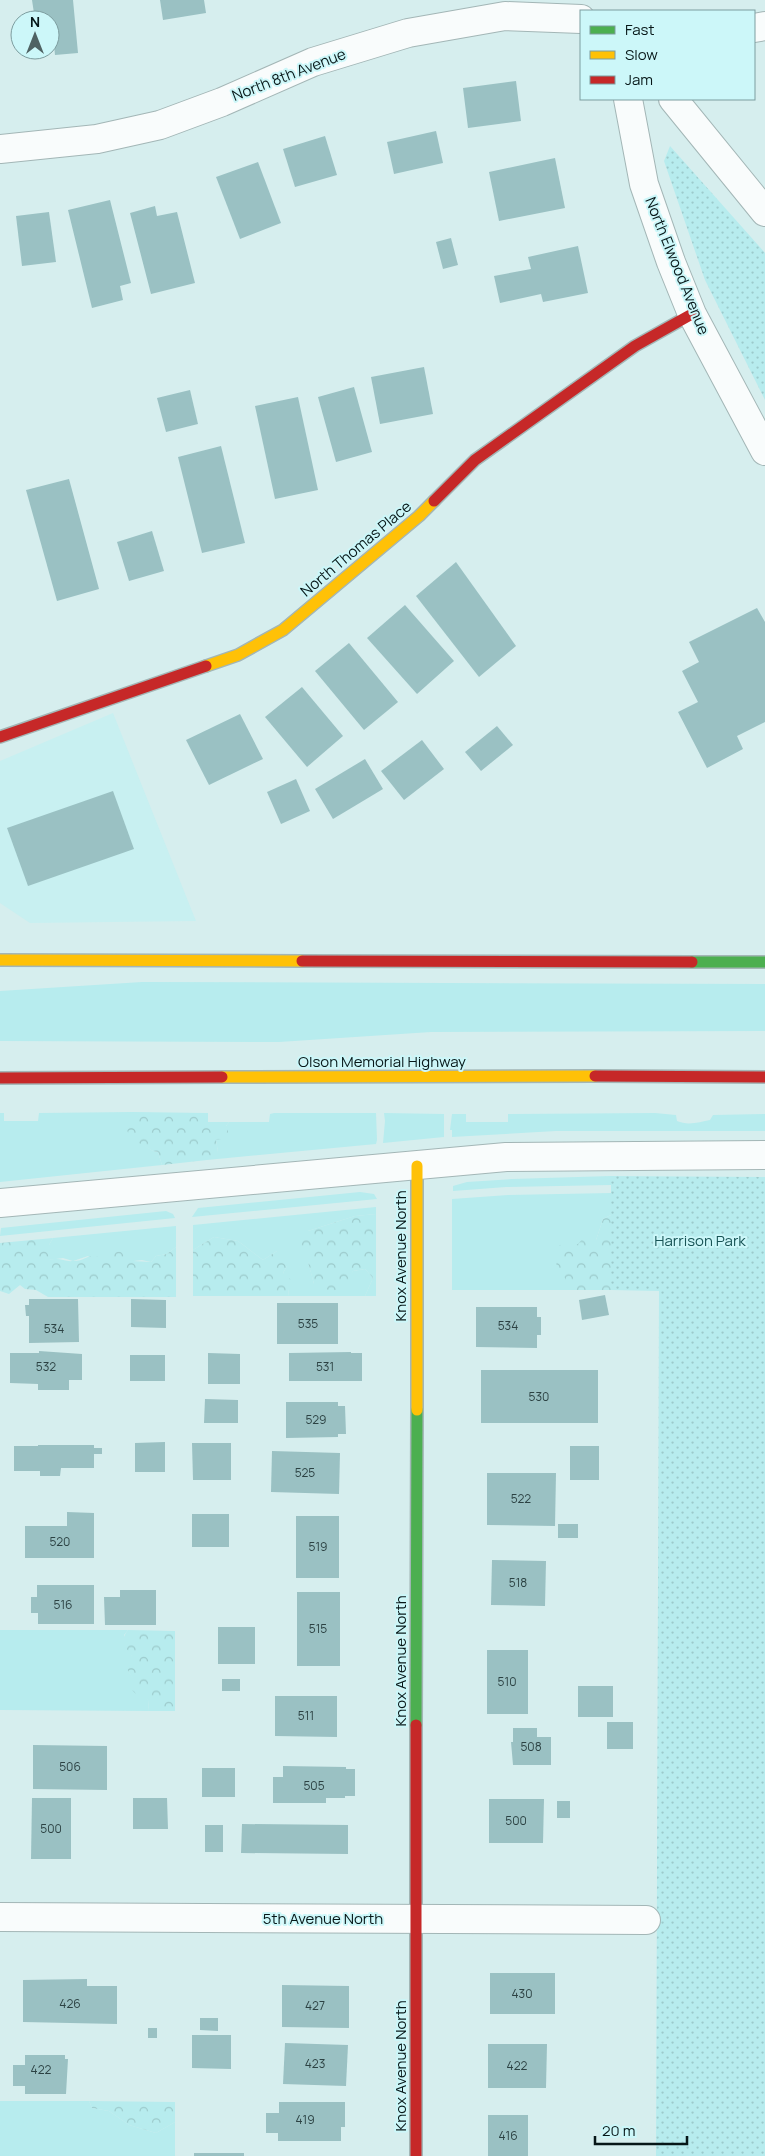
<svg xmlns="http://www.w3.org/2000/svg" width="765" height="2156" font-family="Manrope,sans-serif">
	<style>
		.built { fill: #c8f0f1 }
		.green { fill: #b7ecee }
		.forest { fill: url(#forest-crowns) }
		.park { fill: url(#park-dots) }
		.building { fill: #9ac1c3 }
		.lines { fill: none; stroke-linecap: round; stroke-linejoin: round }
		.street-casing { stroke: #a3b6b6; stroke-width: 30 }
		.fast-casing { stroke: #a3b6b6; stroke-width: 14 }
		.slow-casing { stroke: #a3b6b6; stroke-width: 14 }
		.jam-casing { stroke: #a3b6b6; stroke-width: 14 }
		.street { stroke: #f9fcfc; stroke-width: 28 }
		.fast { stroke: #4caf50; stroke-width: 11 }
		.slow { stroke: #ffc107; stroke-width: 11 }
		.jam { stroke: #c62828; stroke-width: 11 }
		.labels { text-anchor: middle; stroke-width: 4; stroke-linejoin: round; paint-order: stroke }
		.number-label { font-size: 12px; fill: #2c4243 }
		.street-label { font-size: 15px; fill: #071718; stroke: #ccf7f9 }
		.park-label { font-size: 15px; fill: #185456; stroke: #ccf7f9 }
	</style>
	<defs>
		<pattern id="forest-crowns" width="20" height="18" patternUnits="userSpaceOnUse" patternTransform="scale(1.25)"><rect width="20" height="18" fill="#b7ecee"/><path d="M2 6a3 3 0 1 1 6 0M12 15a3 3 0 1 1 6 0" fill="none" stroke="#9ccacb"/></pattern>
		<pattern id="park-dots" width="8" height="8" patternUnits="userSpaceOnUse" patternTransform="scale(1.25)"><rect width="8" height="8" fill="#b7ecee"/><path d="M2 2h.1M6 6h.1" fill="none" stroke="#9ccacb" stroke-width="1.8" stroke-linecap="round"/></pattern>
	</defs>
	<rect width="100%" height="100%" fill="#d6eeee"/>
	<path class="built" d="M113,713l83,208 -166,2 -30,-20v-142z"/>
	<g class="green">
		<path d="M142,982l623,2v47l-334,1 -152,10 -279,-1v-50z"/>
		<path d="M133,1112l1,27 19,12 5,1 4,13 -162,17v-69h4v8h34l1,-8z"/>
		<path d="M274,1113h102l1,27 -1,4 -169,16 -1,-5 12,-3 -2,-12 13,-18h40l1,-8z"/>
		<path d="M384,1113l60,1v23l-61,6 2,-22z"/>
		<path d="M655,1113l21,2 1,6c11,5 23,1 33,-1l3,-5 52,-1v17h-209l-104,6v-7h-2l2,-16h14v8h42v-8h3z"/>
		<path d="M611,1176v9l-105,2 -53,4v-5l14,-4 45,-3z"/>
		<path d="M360,1192l14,2 3,5 -185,18 6,-9z"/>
		<path d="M611,1193v22l-8,4 -7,21 -31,38v12h-113v-91l56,-4z"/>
		<path d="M376,1207v7l-21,2 -47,15v30l6,23 34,-6 5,-7 12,-2 8,9 -8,18h-77l1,-7 -6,-16 4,-7v-15h-10l-14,9 -25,-19 -24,-4 -21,13v-25z"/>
		<path d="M166,1211l7,3 2,4 -175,18 1,-8z"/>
		<path d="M176,1226v21l-9,7 -11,2 -5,6 -9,-2 -34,4 -20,-8 -15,5 -10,-3 -14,2v-15l4,-7z"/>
		<path d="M0,1630h128l-4,5 8,21 -4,15 20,29 1,11 -149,-1z"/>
		<path d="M0,2101h89l3,7 17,3 20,14 27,8 19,-11v34h-175z"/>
	</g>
	<g class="forest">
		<path d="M133,1112l75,1v9h21l-3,4 2,5 -1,7 -11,2 2,12 -2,5 -9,-2v5l-45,5 -4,-13 -5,-1 -23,-13 -3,-8 6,-8z"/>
		<path d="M376,1214v82h-11l8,-18 -8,-9 -12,2 -8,17 -14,3 -17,-7 -6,-22 -5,-1 -8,-13 13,-17 47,-15z"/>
		<path d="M611,1215v75h-46v-12l-9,-11 3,-22 19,-1 6,-7 12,3 7,-21z"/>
		<path d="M214,1237l24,4 25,19 14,-9h10v15l-4,7 13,11 -7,5 -1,7h-95v-46z"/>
		<path d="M53,1238l-4,7v15c11,-3 15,2 24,1 18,0 14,-13 35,2l7,-11 11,-1 6,10 19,1 5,-6 11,-2 9,-7v50h-128l-12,-7 -11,-1 -5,-4 -11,9 -9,-3v-48z"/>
		<path d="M128,1630l47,1v80h-26l-1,-11 -9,-3 -7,-7 4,-6 -8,-13 -2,-12 6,-3c-7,-9 -12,-16 -4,-26z"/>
		<path d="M89,2101l86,1v20l-19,11 -27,-8 -20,-14 -17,-3z"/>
	</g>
	<g class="park">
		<path d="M670,146l95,107v147l-60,-120 -41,-119z"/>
		<path d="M611,1176l154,1v979h-109l3,-865 -48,-1z"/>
	</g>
	<g class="building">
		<path d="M32,0h41l5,53 -23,2 -1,-10 -4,1v-26h-15z"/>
		<path d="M160,0h44l2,13 -43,7z"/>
		<path d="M516,81l5,40 -53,7 -5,-40z"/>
		<path d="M436,131l7,32 -49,11 -7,-32z"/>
		<path d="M325,136l12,39 -42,12 -12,-38z"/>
		<path d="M555,158l10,50 -66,13 -10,-49z"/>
		<path d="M258,162l23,61 -41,16 -24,-62z"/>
		<path d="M110,200l21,83 -11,3 3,14 -31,8 -24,-98z"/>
		<path d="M155,206l2,10 20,-4 18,71 -44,11 -21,-81z"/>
		<path d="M49,212l7,50 -34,4 -6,-50z"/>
		<path d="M451,238l7,27 -15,4 -7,-27z"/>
		<path d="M578,246l10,47 -45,9 -2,-8 -41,9 -6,-27 37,-7 -3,-12z"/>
		<path d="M424,367l9,47 -53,10 -9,-47z"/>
		<path d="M354,387l18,65 -36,10 -18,-65z"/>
		<path d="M190,390l8,34 -32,8 -9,-34z"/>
		<path d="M298,397l20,93 -43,9 -20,-93z"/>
		<path d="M221,446l24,97 -43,10 -24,-96z"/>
		<path d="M69,479l30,110 -42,12 -31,-111z"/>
		<path d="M152,531l12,40 -35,10 -12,-39z"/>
		<path d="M456,562l60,84 -37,31 -63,-81z"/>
		<path d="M405,605l49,56 -37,33 -50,-56z"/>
		<path d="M757,608l8,14v100l-28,14 6,13 -36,19 -29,-56 20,-10 -16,-31 17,-9 -10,-20z"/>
		<path d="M349,643l49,59 -34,28 -49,-59z"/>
		<path d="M302,687l41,49 -36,31 -42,-50z"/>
		<path d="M240,714l23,45 -54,26 -23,-45z"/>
		<path d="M497,726l16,19 -32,26 -16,-19z"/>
		<path d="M422,740l22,29 -40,31 -23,-29z"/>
		<path d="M365,759l18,30 -50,30 -18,-30z"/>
		<path d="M296,779l14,32 -29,13 -14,-32z"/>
		<path d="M113,791l21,58 -106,37 -21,-58z"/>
		<path d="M605,1295l4,20 -27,5 -3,-20z"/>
		<path d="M29,1299h49l1,43 -50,1v-27h-3l-1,-11h4z"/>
		<path d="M131,1299l35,1v28l-35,-1z"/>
		<rect x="277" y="1303" width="61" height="41"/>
		<path d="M476,1307h61v10h4v18h-4v13l-61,-1z"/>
		<path d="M39,1351l43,3v26h-13v10h-31v-6l-28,-1v-30h29z"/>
		<path d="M351,1352v1h11v28h-73v-28z"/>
		<path d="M208,1353l32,1v30h-32z"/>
		<rect x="130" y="1355" width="35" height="26"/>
		<rect x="481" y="1370" width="117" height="53"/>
		<path d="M205,1399l33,1v23h-34z"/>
		<path d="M286,1402h52v4h7l1,28h-8v3l-52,1z"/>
		<path d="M165,1442v30h-30v-29z"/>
		<path d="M192,1443h39v37h-38z"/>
		<path d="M38,1445h56v3h8v6h-8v14h-33l-1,8h-20v-5h-26v-25h24z"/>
		<rect x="570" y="1446" width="29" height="34"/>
		<path d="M272,1451l68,2 -1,41 -68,-2z"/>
		<path d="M487,1473h69l-1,53 -68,-1z"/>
		<path d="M67,1512l27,1v45h-69v-32h42z"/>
		<rect x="192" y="1514" width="37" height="33"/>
		<rect x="296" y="1516" width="43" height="62"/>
		<rect x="558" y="1524" width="20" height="14"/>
		<path d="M492,1560l54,1 -1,45 -54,-1z"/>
		<path d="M37,1585h57v39h-56v-11h-7v-16h6z"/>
		<path d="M120,1590h36v35h-51l-1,-28h16z"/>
		<rect x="297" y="1592" width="43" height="74"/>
		<rect x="218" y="1627" width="37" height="37"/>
		<rect x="487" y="1650" width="41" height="64"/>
		<rect x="222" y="1679" width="18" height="12"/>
		<rect x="578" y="1686" width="35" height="31"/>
		<path d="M275,1696h62v41l-62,-1z"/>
		<rect x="607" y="1722" width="26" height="27"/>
		<path d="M513,1728h24v9h14v28h-38l-2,-23h2z"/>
		<path d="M33,1745l74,1v44l-74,-1z"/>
		<path d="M283,1766l63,1v2h9v27h-10v2h-19v5h-53v-26h10z"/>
		<rect x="202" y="1768" width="33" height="29"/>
		<path d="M32,1798h39v61h-40z"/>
		<path d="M133,1798h34l1,31h-35z"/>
		<path d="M489,1799h55l-1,44h-54z"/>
		<rect x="557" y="1801" width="13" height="17"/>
		<path d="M242,1824l106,1v29l-107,-1z"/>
		<rect x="205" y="1825" width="18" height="27"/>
		<rect x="490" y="1973" width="65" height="41"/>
		<path d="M87,1979v7h30v38l-94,-2v-42z"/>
		<path d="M282,1985l67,1v42l-67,-1z"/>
		<path d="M200,2018h18v13l-18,-1z"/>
		<rect x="148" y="2028" width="9" height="10"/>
		<path d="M192,2035h39v34l-39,-1z"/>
		<path d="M285,2043l63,2 -2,41 -63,-2z"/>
		<path d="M488,2044h59l-1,44h-58z"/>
		<path d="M25,2055h40v4h3l-2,35h-41v-8h-12v-21h12z"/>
		<path d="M279,2102h66v25h-4v14h-63v-8h-12v-20h13z"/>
		<rect x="488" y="2115" width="40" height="41"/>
		<rect x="194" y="2153" width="50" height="3"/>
	</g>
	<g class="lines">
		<defs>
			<g id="street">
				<path d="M754,28l11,-2"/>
				<path d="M628,99l16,85 27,78 21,52 73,137"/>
				<path d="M673,99l92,113"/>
				<path d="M0,149l97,-10 63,-14 62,-23 91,-40 95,-29 97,-17 76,3"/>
				<path d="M0,1203l506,-46 259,-2"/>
				<path d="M0,1917l646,3"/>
			</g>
			<g id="fast">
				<path d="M692,962h73"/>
				<path d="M416,1725l1,-315"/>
			</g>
			<g id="slow">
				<path d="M206,666l32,-11 45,-25 136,-114 15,-15"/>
				<path d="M0,960l302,1"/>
				<path d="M222,1077l373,-1"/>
				<path d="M417,1410v-244"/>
			</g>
			<g id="jam">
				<path d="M434,501l41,-41 160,-114 57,-32"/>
				<path d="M0,737l206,-71"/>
				<path d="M302,961l390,1"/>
				<path d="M595,1076l170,1"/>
				<path d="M0,1078l222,-1"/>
				<path d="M416,2156v-431"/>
			</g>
		</defs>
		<use href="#street" class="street-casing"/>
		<use href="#fast" class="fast-casing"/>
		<use href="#slow" class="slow-casing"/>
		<use href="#jam" class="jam-casing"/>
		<use href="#street" class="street"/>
		<use href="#fast" class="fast"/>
		<use href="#slow" class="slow"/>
		<use href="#jam" class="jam"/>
	</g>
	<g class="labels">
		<g class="number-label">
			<text x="308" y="1328">535</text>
			<text x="508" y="1330">534</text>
			<text x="54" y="1333">534</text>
			<text x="46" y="1371">532</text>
			<text x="325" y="1371">531</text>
			<text x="539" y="1401">530</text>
			<text x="316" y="1424">529</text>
			<text x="305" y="1477">525</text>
			<text x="521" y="1503">522</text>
			<text x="60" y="1546">520</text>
			<text x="318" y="1551">519</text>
			<text x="518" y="1587">518</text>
			<text x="63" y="1609">516</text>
			<text x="318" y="1633">515</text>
			<text x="507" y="1686">510</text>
			<text x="306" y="1720">511</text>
			<text x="531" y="1751">508</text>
			<text x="70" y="1771">506</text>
			<text x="314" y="1790">505</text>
			<text x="516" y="1825">500</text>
			<text x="51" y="1833">500</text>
			<text x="522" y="1998">430</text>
			<text x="70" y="2008">426</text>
			<text x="315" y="2010">427</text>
			<text x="315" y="2068">423</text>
			<text x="517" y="2070">422</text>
			<text x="41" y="2074">422</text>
			<text x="305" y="2124">419</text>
			<text x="508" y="2140">416</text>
		</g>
		<g class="street-label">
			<text transform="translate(289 75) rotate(-21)" y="5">North 8th Avenue</text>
			<text transform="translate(677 266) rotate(68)" y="5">North Elwood Avenue</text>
			<text transform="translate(356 549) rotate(-40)" y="5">North Thomas Place</text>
			<text x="382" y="1067">Olson Memorial Highway</text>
			<text transform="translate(401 1256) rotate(-90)" y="5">Knox Avenue North</text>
			<text transform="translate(401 1661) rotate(-90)" y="5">Knox Avenue North</text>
			<text x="323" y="1924">5th Avenue North</text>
			<text transform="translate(401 2066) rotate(-90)" y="5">Knox Avenue North</text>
		</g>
		<g class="park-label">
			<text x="700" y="1246">Harrison Park</text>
		</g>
	</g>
	<rect x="580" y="10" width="175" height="90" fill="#ccf7f9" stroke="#7d9d9f"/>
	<rect x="590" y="26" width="25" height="8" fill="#4caf50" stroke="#7d9d9f"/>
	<text x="625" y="35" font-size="15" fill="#071718">Fast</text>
	<rect x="590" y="51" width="25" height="8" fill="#ffc107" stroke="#7d9d9f"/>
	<text x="625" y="60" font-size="15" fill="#071718">Slow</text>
	<rect x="590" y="76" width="25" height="8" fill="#c62828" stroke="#7d9d9f"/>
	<text x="625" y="85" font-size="15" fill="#071718">Jam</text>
	<g transform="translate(35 35)"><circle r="24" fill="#ccf7f9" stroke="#7d9d9f"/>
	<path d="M0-4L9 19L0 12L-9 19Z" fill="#4f6263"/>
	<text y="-8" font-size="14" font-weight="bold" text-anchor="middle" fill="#071718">N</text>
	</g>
	<path d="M595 2136v8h92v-8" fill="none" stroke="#071718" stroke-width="2.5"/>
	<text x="602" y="2136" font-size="15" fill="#071718" stroke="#ccf7f9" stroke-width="4" paint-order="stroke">20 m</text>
</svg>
